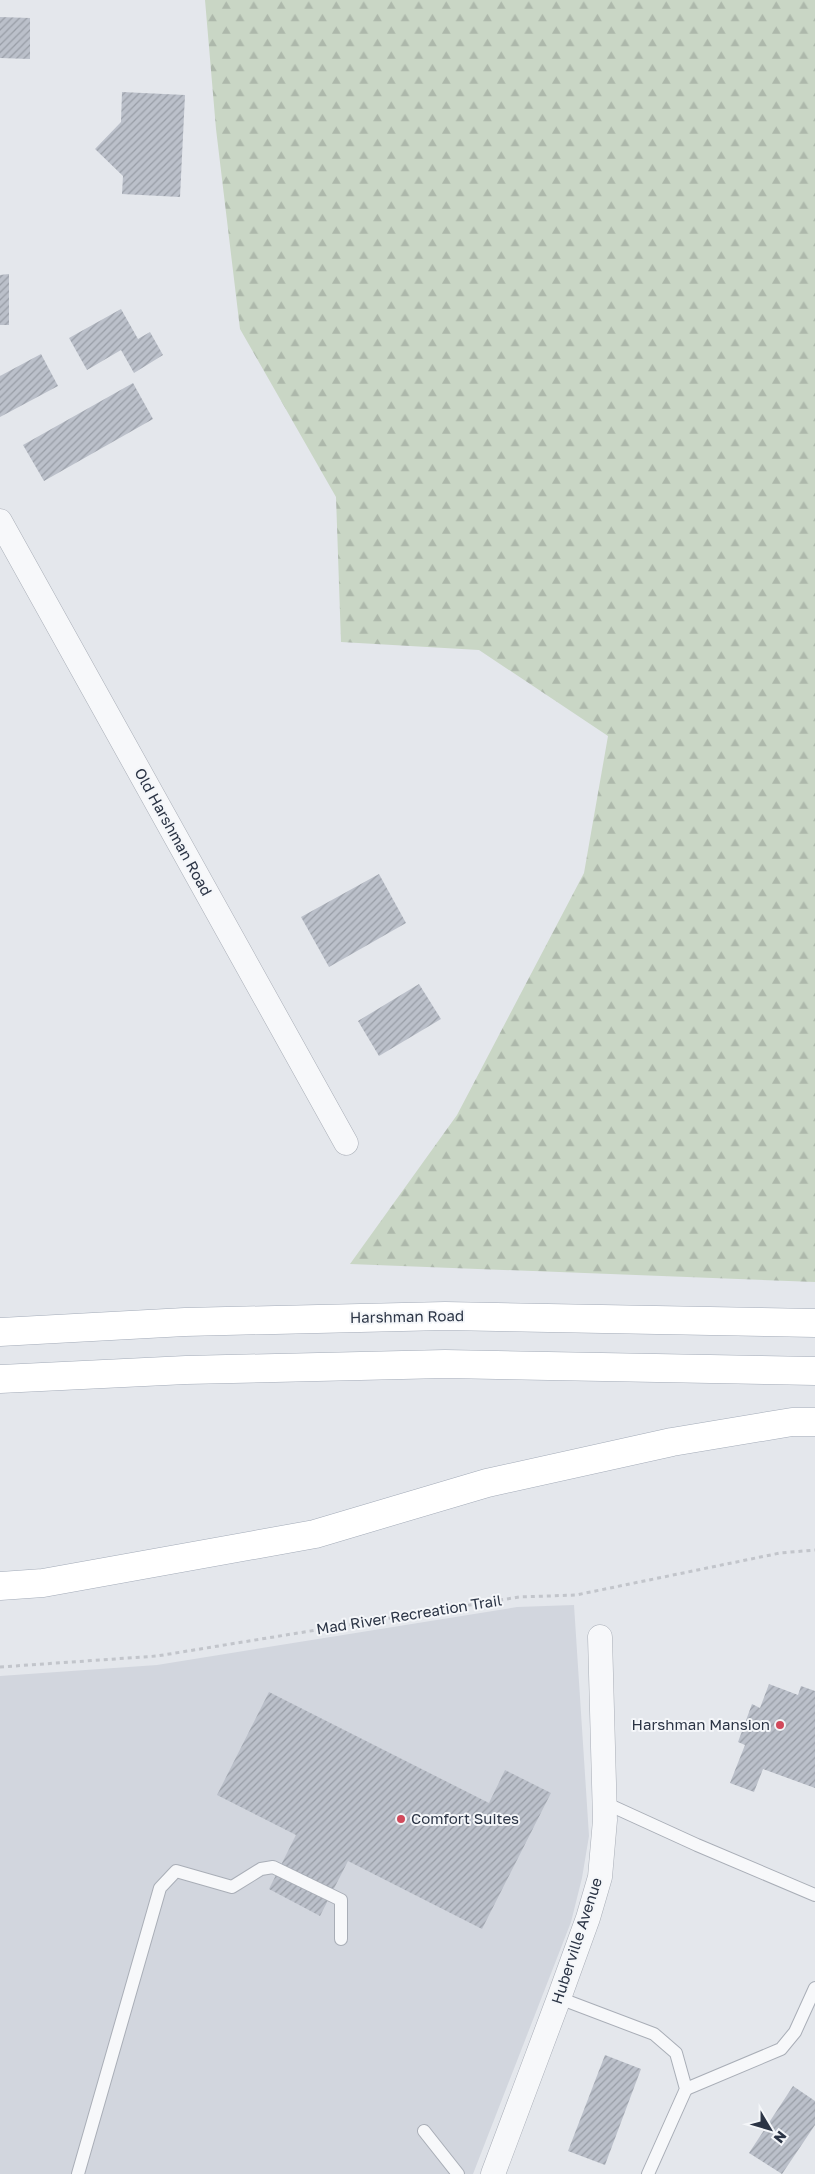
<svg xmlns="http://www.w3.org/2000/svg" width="815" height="2174" font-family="'Golos Text',sans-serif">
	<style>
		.built { fill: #d2d6de }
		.forest { fill: url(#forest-firs) }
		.building { fill: url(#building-hatch) }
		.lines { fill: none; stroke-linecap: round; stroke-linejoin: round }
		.service-casing { stroke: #a9aeb7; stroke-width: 14 }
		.minor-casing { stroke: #a9aeb7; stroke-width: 25 }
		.primary-casing { stroke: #a3abb8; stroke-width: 29 }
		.path { stroke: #c2c5cb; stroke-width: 3; stroke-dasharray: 4 4; stroke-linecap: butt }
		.service { stroke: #f7f8fa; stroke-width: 12 }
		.minor { stroke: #f7f8fa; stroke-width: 24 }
		.primary { stroke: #fff; stroke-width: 28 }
		.poi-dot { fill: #d1495b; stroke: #f4f6f9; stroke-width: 2 }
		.labels { text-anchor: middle; stroke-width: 4; stroke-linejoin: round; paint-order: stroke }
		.street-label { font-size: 15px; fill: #2b3445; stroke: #f4f6f9 }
		.poi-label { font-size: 15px; fill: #2b3445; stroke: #f4f6f9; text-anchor: end }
	</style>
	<defs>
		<pattern id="forest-firs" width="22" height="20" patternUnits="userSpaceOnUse" patternTransform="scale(1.25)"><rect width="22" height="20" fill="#c9d6c5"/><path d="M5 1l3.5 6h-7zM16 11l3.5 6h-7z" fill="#adb8ab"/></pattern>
		<pattern id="building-hatch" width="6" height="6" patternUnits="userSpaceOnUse" patternTransform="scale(1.25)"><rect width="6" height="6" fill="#bbc0ca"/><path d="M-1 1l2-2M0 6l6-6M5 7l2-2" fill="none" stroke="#989da6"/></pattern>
	</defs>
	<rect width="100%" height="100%" fill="#e4e7ec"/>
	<path class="built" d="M574,1605l15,231 -7,42 -11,44 -98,252h-473v-498l157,-11 360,-58z"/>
	<path class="forest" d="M205,0h610v1282l-465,-18 107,-149 127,-242 24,-137 -129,-86 -138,-8 -5,-145 -96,-168 -24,-200z"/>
	<g class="building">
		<path d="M0,17l30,1v41l-30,-1z"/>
		<path d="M122,92l63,3 -5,102 -58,-3 1,-18 -28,-27 26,-27z"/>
		<path d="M9,274v51h-9v-50z"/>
		<path d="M121,309l17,30 12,-7 13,23 -29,18 -13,-23 -34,20 -18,-32z"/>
		<path d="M41,354l17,32 -58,31v-41z"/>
		<path d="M133,383l20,36 -109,62 -21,-36z"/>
		<path d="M379,874l27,49 -77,44 -28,-50z"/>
		<path d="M419,984l22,35 -62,37 -21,-35z"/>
		<path d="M769,1684l29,11 3,-9 14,5v97l-52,-19 -9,23 -24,-9 15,-38 -7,-3 14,-38 8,4z"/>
		<path d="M269,1692l220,111 16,-33 46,23 -69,136 -134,-68 -28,55 -51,-27 27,-54 -79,-40z"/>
		<path d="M605,2055l36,14 -36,96 -37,-14z"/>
		<path d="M793,2086l22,15v24l-33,49 -33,-21z"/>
	</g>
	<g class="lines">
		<defs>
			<g id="service">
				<path d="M605,1803l92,42 118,50"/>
				<path d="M559,1998l95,36 22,19 10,36 -38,85"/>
				<path d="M686,2089l95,-40 14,-17 20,-44"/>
				<path d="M424,2131l34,43"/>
				<path d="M78,2174l82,-286 16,-17 56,16 29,-18 12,-2 68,33v39"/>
			</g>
			<g id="minor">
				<path d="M0,521l346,622"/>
				<path d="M493,2174l66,-176 29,-80 12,-41 5,-57 -5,-183"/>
			</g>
			<g id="primary">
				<path d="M0,1332l185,-10 260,-6 370,7"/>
				<path d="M0,1379l186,-9 259,-6 370,7"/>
				<path d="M0,1586l43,-3 272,-49 172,-51 185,-41 120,-20h23"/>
			</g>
		</defs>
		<use href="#service" class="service-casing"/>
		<use href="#minor" class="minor-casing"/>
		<use href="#primary" class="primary-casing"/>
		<path class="path" d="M0,1667l157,-11 362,-59 57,-2 204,-42 35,-3"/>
		<use href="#service" class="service"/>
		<use href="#minor" class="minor"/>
		<use href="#primary" class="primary"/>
	</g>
	<g class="poi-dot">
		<circle cx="780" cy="1725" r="5"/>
		<circle cx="401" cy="1819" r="5"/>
	</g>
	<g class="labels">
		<g class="street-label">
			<text transform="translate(173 832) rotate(61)" y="5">Old Harshman Road</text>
			<text transform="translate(407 1317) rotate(-1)" y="5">Harshman Road</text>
			<text transform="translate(409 1615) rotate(-9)" y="5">Mad River Recreation Trail</text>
			<text transform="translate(577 1941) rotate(-72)" y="5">Huberville Avenue</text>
		</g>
		<g class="poi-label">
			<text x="770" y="1730">Harshman Mansion</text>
			<text x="411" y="1824" text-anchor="start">Comfort Suites</text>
		</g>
	</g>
	<g transform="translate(770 2129) rotate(128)" stroke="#f4f6f9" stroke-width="4" paint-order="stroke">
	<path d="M0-4L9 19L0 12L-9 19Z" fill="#2b3445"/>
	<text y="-8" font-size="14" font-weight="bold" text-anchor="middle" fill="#2b3445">N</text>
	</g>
</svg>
